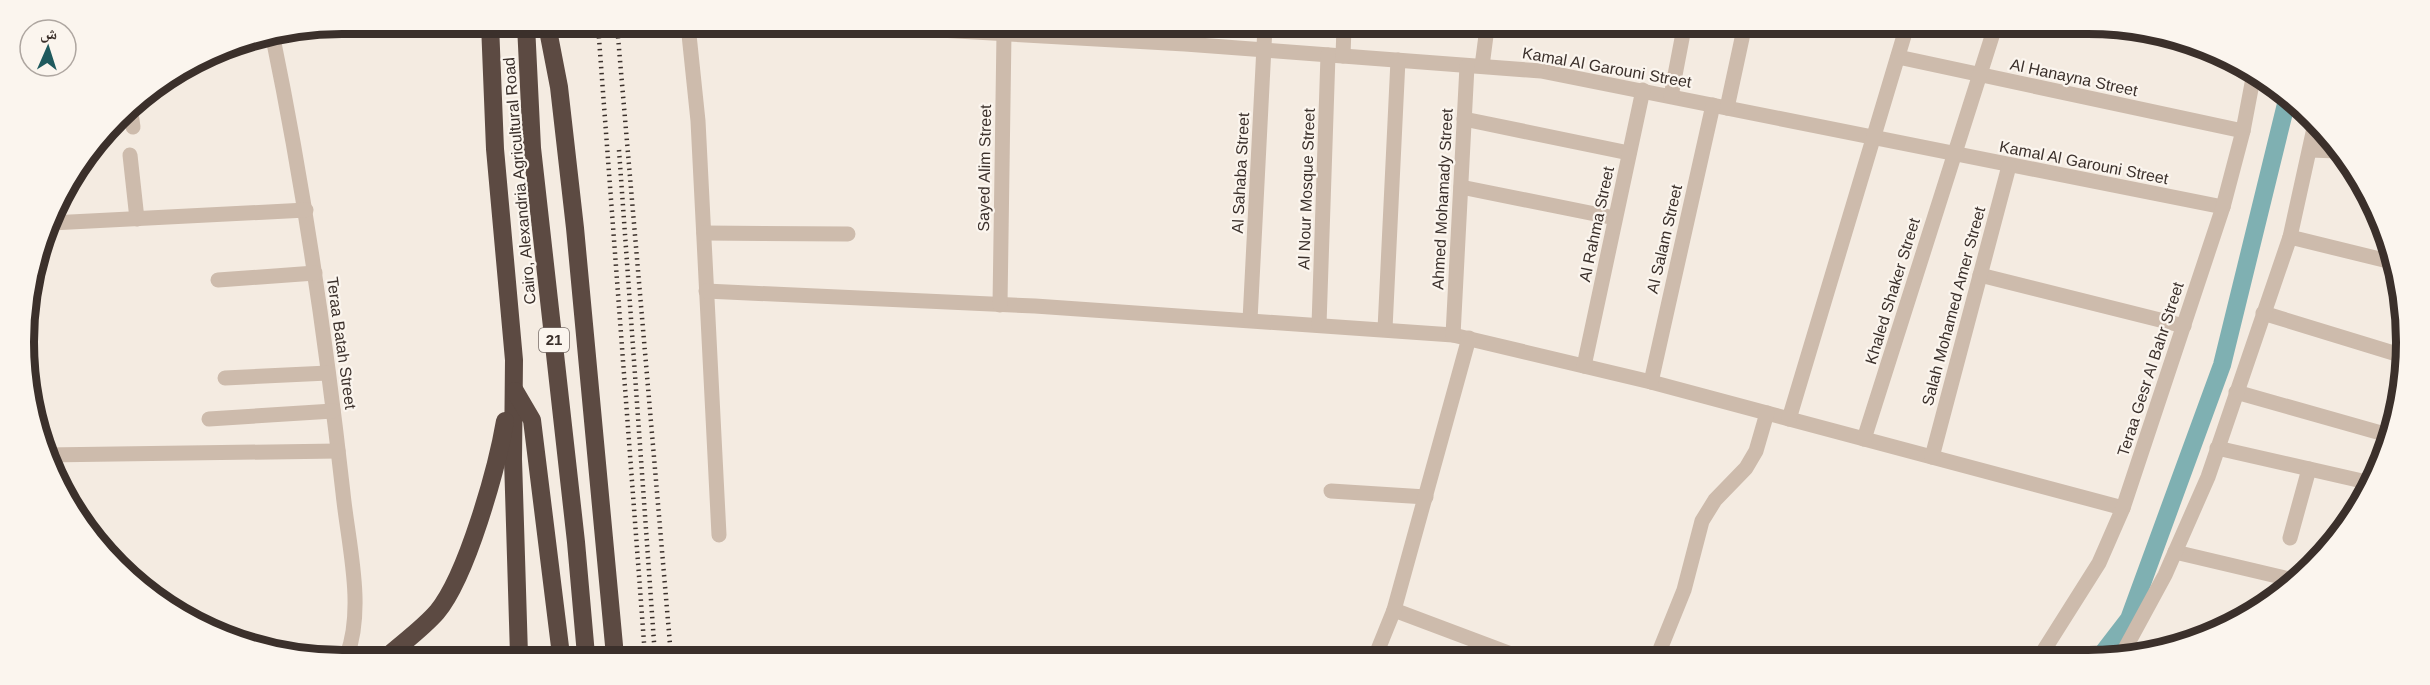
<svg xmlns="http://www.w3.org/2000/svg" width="2430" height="685" font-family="Arial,'Noto Naskh Arabic',sans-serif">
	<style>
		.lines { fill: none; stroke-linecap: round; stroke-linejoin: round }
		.canal { stroke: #7fb0b2; stroke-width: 18 }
		.minor { stroke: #cdbbac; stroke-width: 15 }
		.highway { stroke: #5c4a42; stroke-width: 18 }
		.rail { stroke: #3b302b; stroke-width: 4.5; stroke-dasharray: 1.5 4.5; stroke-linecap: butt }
		.labels { text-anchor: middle; stroke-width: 4.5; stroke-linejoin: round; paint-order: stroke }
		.shield { fill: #fbf5ee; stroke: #756b66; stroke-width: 1.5 }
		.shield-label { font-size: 15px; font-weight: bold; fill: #3b302b }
		.street-label { font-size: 16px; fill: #3b302b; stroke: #fbf5ee }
		.rim { fill: none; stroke: #3b302b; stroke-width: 8 }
	</style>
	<rect width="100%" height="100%" fill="#f4ebe1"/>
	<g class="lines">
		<path class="canal" d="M2099,658l30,-39 93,-254 65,-265"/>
		<g class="minor">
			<path d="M688,25l10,96 21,414"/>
			<path d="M869,26l316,18 356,27 682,136"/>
			<path d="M2149,30h1"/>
			<path d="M273,38c31,150 53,302 70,455 5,50 22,114 4,162"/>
			<path d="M1343,56l1,-29"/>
			<path d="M1898,57l345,74"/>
			<path d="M1482,66l5,-38"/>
			<path d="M1671,96l13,-68"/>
			<path d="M130,106l3,21"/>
			<path d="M1727,108l17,-79"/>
			<path d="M1464,119l165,34"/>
			<path d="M2310,150l28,1"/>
			<path d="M130,155l7,64"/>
			<path d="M1461,187l154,31"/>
			<path d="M51,223l255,-13"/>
			<path d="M704,233l144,1"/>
			<path d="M2290,237l102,25"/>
			<path d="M1980,275l204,51"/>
			<path d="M218,280l97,-7"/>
			<path d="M706,291l329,15 418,29 198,47 472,126"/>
			<path d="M1000,305l4,-272"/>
			<path d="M2263,313l137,42"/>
			<path d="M1250,320l15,-293"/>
			<path d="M1319,325l9,-270"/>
			<path d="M1385,329l13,-269"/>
			<path d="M1453,335l14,-269"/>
			<path d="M1584,366l59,-276"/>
			<path d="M225,378l103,-5"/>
			<path d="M1651,382l62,-277"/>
			<path d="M2236,392l152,43"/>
			<path d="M209,419l124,-8"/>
			<path d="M1789,419l117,-390"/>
			<path d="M1864,439l130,-409"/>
			<path d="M2217,448l154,35"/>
			<path d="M46,455l292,-4"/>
			<path d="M1932,457l77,-291"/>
			<path d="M1331,491l95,6"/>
			<path d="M2290,538l19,-69"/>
			<path d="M2175,552l123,29"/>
			<path d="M1394,610l125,47"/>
			<path d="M1375,657l19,-47 75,-272"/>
			<path d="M1657,657l27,-67 18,-69 13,-21 31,-32 10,-17 11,-38"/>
			<path d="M2039,658l60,-95 24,-55 100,-301 20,-76 11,-58"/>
			<path d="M2120,658l45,-83 43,-98 82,-240 24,-109"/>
		</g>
		<g class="highway">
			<path d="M490,24l5,125 19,211 -1,99 6,196"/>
			<path d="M526,25l6,123 44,394 10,113"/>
			<path d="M547,25l12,62 16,141 40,428"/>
			<path d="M515,391l17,29 29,235"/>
			<path d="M389,655c16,-14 34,-27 48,-43 30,-36 60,-144 68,-191"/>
		</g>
		<g class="rail">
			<path d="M598,25l47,631"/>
			<path d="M617,25l54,631"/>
			<path d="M619,150l36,506"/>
		</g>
	</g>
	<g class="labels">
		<rect class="shield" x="539" y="328" width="30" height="24" rx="4.5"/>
		<g class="shield-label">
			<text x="554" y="345">21</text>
		</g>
		<g class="street-label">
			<text transform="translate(1607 67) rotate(10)" y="6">Kamal Al Garouni Street</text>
			<text transform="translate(2074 77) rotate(12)" y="6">Al Hanayna Street</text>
			<text transform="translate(2084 162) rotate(11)" y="6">Kamal Al Garouni Street</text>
			<text transform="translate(984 168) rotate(-89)" y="6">Sayed Alim Street</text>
			<text transform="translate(1240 173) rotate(-87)" y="6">Al Sahaba Street</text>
			<text transform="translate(519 181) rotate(-95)" y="6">Cairo, Alexandria Agricultural Road</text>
			<text transform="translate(1306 189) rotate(-88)" y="6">Al Nour Mosque Street</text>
			<text transform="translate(1442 199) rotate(-87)" y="6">Ahmed Mohamady Street</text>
			<text transform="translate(1596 224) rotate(-78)" y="6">Al Rahma Street</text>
			<text transform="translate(1664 239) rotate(-77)" y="6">Al Salam Street</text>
			<text transform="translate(1892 291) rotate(-73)" y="6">Khaled Shaker Street</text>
			<text transform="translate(1953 306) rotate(-75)" y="6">Salah Mohamed Amer Street</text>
			<text transform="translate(342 343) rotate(82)" y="6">Teraa Batah Street</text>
			<text transform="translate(2150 369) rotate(-72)" y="6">Teraa Gesr Al Bahr Street</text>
		</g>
	</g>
	<path d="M0 0H2430V685H0ZM342 34H2088A308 308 0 0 1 2396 342V342A308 308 0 0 1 2088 650H342A308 308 0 0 1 34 342V342A308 308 0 0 1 342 34Z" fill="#fbf5ee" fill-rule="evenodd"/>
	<path class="rim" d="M342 34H2088A308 308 0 0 1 2396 342V342A308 308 0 0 1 2088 650H342A308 308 0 0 1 34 342V342A308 308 0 0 1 342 34Z"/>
	<g transform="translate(48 48) rotate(3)"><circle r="28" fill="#fbf5ee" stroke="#aea6a0" stroke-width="1.5"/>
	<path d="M0-4.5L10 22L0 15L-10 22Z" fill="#1f5a5e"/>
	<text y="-9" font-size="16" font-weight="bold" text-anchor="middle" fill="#3b302b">ش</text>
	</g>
</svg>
